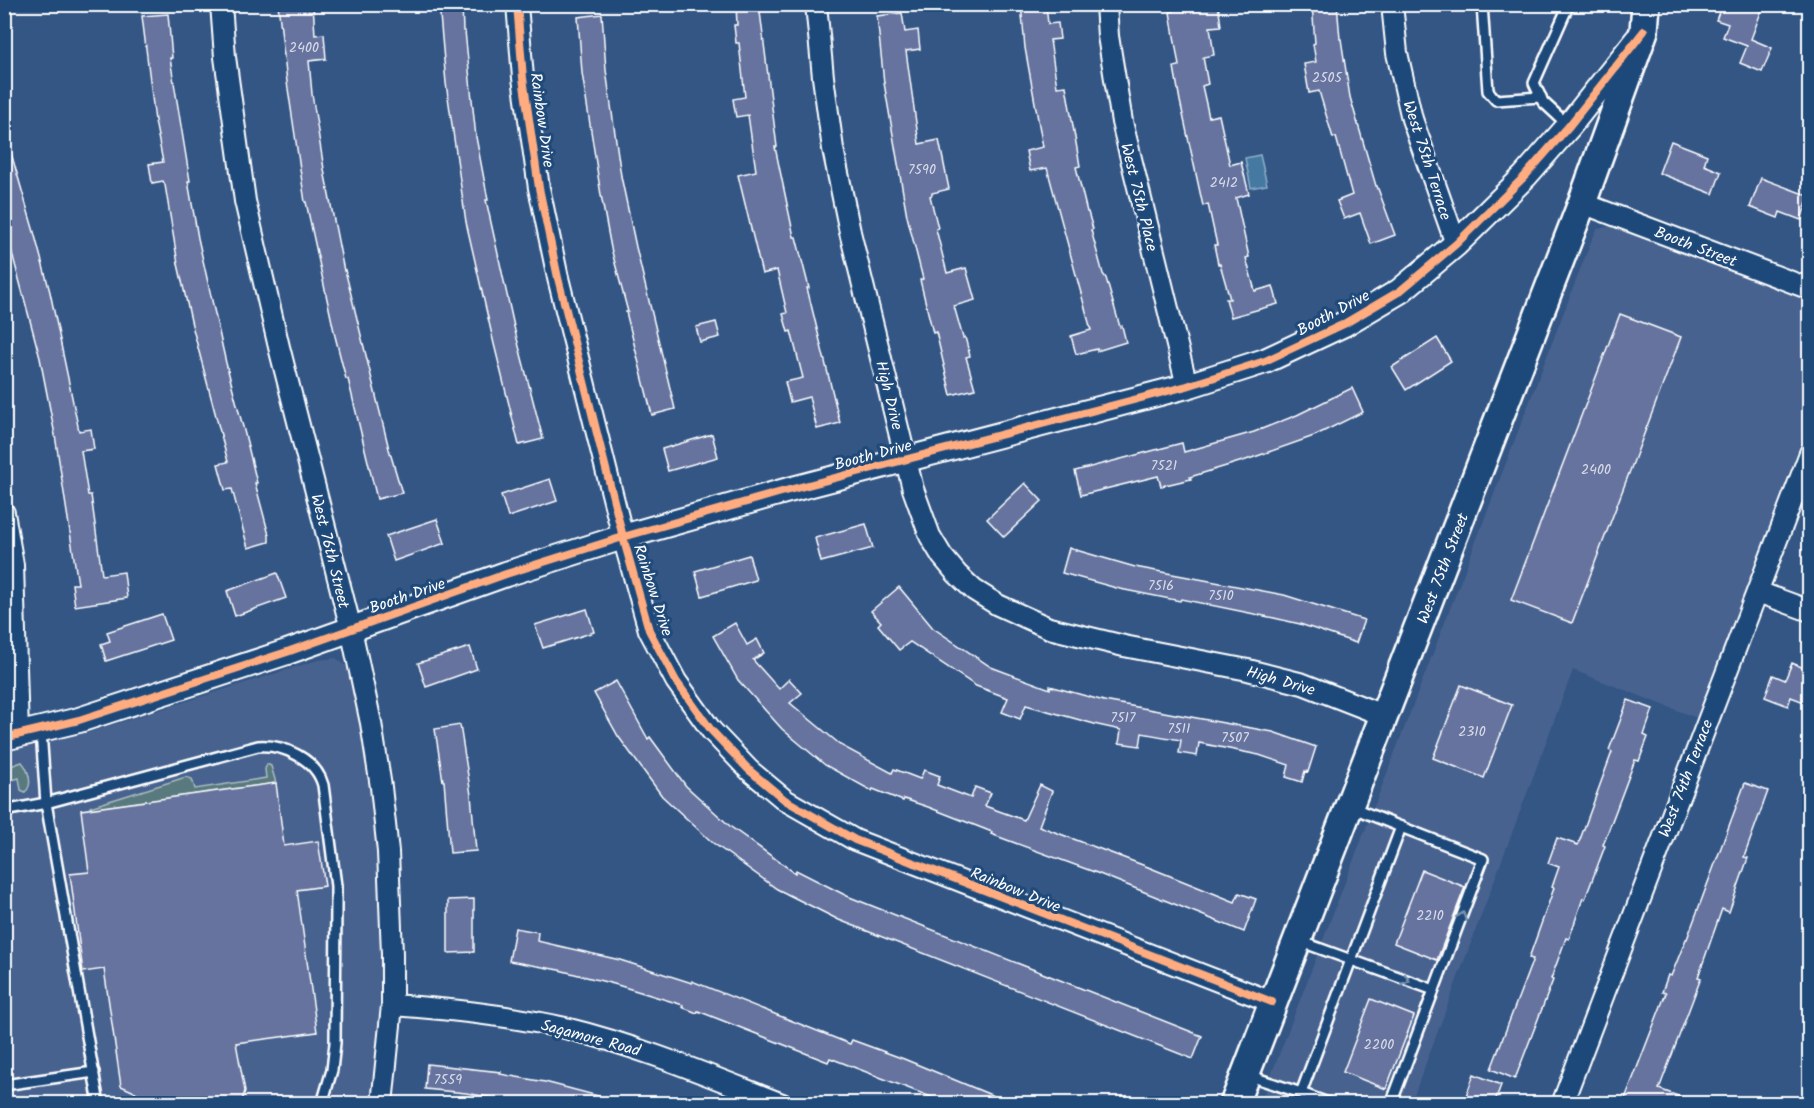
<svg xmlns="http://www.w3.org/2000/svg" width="1814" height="1108" font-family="Kalam,sans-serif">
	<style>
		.built { fill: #47628f }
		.green { fill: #587a7f; stroke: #acbcbf; stroke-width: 1.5 }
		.water { fill: #4579a2; stroke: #8fafc7; stroke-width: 1.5 }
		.building { fill: #66739f; stroke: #fff; stroke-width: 1.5 }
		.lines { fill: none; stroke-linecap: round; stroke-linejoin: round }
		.service-casing { stroke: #fff; stroke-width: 14 }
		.minor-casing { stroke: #fff; stroke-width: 24 }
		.tertiary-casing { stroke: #fff; stroke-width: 28 }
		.secondary-casing { stroke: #fff; stroke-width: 32 }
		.service { stroke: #1f4a7a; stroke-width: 9 }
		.minor { stroke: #1f4a7a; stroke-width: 20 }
		.tertiary { stroke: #1f4a7a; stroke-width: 24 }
		.secondary { stroke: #1f4a7a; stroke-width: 27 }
		.cycleway-casing { stroke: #1f4a7a; stroke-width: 11 }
		.cycleway { stroke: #ffac80; stroke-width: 8 }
		.oneway { stroke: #7992af }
		.labels { text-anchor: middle; stroke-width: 6; stroke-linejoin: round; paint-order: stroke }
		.number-label { font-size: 14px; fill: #d9dce7 }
		.street-label { font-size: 16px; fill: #fff; stroke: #1f4a7a }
	</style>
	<rect width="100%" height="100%" fill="#345685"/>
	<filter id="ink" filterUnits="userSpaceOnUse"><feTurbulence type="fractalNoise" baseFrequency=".0167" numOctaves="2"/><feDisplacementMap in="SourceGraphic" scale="12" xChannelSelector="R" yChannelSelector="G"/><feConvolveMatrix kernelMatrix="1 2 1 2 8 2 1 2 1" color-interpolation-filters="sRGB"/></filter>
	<g filter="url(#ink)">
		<g class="built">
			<path d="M1612,226l197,75v119l-112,298 -124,-48 -162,433 -151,1 330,-860 7,-15z"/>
			<path d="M336,658l10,8 7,20 20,122 8,126 -3,118 -8,51h-365l-1,-353 89,-19 225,-71z"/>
		</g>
		<g class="green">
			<path d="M22,762c6,7 12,23 3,30l-4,-2 -2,-12 -14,4v-14z"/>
			<path d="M267,764l4,2 5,17 -185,26 -1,-2 96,-30 6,2 3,10 71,-11 -1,-9z"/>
		</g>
		<path class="water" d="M1260,155l7,30 -16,3 -6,-30z"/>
		<g class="building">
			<path d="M278,4h35l2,31 9,-1 2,25 -17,2 3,33 13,81 19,96 1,-1 44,179 13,44 -25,6 -29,-120h-2l-11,-43 -29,-134h-1l-18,-120z"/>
			<path d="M439,4h23l1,27h2l6,59 5,47 12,63h-2l29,131 28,108 -24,6 -25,-101 -28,-122 -20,-139z"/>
			<path d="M736,4h23l18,143h-2l19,90h2l13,51h-2l33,135 -23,6 -8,-32 -19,5 -5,-20 18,-4 -12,-47 -3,1 -5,-18 4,-1 -10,-43 -15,4 -24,-99 18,-4 -8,-56 -12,2 -3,-18 12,-2 -6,-54h-3l-2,-18h3z"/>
			<path d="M1021,4h25l2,20 10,-1 2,16 -10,1 7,47 9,-1 14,80 -4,1 11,45h1l5,17 -2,1 12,44 3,4 14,49 2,-1 4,16 -29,9v-2l-21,5 -5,-18 20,-6 -44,-162 -17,3 -4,-20 17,-4 -18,-99z"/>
			<path d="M1173,4h45l3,22 -11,1 4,28 -11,2 5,27 -6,2 7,31 10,-2 11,50 11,-3 8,32 -13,4 13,59 -3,1 9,33 18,-5 5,18 -47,13 -5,-18h4l-10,-35h-2l-4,-19h3l-9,-41 -5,2 -23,-105 -6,-34 5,-1 -9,-54 4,-1z"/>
			<path d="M1312,4h25l3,35h1l9,58 26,89h1l18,49 -24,9 -11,-31 -16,6 -7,-18 15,-6 -16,-58 -3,1 -14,-47 -10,2 -5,-29 12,-2 -3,-18 2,-1z"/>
			<path d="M1722,4h42l-13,35 21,9 -10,24 -22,-9 7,-17 -24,-9 5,-13 -12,-4z"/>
			<path d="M902,13l3,19 13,-2 2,19 -14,2 13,93 20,-4 10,49 -17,4v2l-2,1 8,32 -2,1 11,44 19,-5 9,32 -21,6 9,32 2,-1 5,19 -4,1 9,32 -24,6 -15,-63 -3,1 -13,-53 3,-1 -16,-63 -23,-133 -7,-67z"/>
			<path d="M168,14l4,44h-2l20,123h-2l10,57 28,125 21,79 10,41h-2l14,52v7l-21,6 -16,-59 -7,1 -7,-26 10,-2 -36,-137 -14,-61 -13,-79 -2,-4 -11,2 -3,-19 14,-2 -8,-41 -13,-105z"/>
			<path d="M602,14l4,56 15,106 15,71 39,162 -23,6 -26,-103h2l-17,-64 -10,-53 -19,-122 -4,-56z"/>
			<path d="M1671,141l36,14 -3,10 17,7 -8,22 -54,-21z"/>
			<path d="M9,146l25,86 16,60 29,139 12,-2 3,20 -13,2 7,44h3l11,80 22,-3 3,26 -52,8 -3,-22h6l-23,-149 -15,-77 -36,-135v-76z"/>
			<path d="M1761,178l48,18 -8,24 -21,-8 -2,6 -28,-11z"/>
			<path d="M1620,314l61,23 -109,286 -61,-23z"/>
			<path d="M716,322l4,15 -20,5 -4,-15z"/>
			<path d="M1437,338l14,23 -45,29 -14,-23z"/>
			<path d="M1352,388l11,24 -49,24 -68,24 -56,17 1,2 -30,7 -3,-10 -77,19 -6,-24 107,-28 2,9 70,-20 43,-17z"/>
			<path d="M712,434l6,23 -50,14 -6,-22z"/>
			<path d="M550,479l7,22 -49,16 -7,-22z"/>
			<path d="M1025,483l17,18 -38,36 -17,-18z"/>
			<path d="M437,519l8,24 -51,18 -8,-25z"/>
			<path d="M866,524l7,24 -52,14 -6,-24z"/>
			<path d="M1069,548l66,19 149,28 80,25 -8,23 -56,-19 -26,-6 -93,-19 -1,2 -60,-12 -58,-16z"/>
			<path d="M749,555l7,25 -54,16 -7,-25z"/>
			<path d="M277,573l9,25 -51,18 -8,-25z"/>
			<path d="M899,587l34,41 58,39 59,22v-3l54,15 169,31 43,15 -8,25 -3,-1 -3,11 -16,-5 3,-12 -30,-10 -60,-12 -2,13 -18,-3 2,-13 -39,-7 -2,13 -21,-3 2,-13 -23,-5 -72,-20 -6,14 -18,-7 6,-14 -32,-12 -66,-44 -11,8 -21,-25 3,-3 -10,-11z"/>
			<path d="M587,609l7,23 -51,16 -8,-23z"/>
			<path d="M162,614l9,26 -65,21 -5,-17 9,-3 -3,-9z"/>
			<path d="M735,623l12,22 10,-6 7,14 -11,7 26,29 10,-10 13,14 -12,10 52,43 50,27 2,-4 26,10 4,-9 16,6 -3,9 34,13 4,-11 16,6 -6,13 39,14 16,-35 12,6 -13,35 109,41 87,35 4,-9 17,6 -12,33 -147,-59 -90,-33 -16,-6 1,-2 -64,-25 -24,-8 -1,2 -30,-12 -1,2 -47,-26 -43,-36 -44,-49 -25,-44z"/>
			<path d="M470,647l7,22 -51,18 -8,-24z"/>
			<path d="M1792,663l17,7v34l-18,-7 -3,9 -23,-9 8,-22 12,5z"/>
			<path d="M616,681l32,58 2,-2 36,49 45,41 64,46 1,-3 51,26 355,140 -9,23 -354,-139 -62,-31 -64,-46 -51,-47 -44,-60 -24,-43z"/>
			<path d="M1461,685l51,20 -28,73 -51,-20z"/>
			<path d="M1628,700l25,9 -9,26 4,2 -9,24 -4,-1 -32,85 2,1 -20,53 -2,-1 -14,41 -3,-1 -15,41 2,1 -38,99 -24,-10 42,-110 -4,-1 25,-70 -2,-1 7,-20 -11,-4 9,-25 21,7 34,-93 -3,-2z"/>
			<path d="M460,725l11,70 5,56 -26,2 -6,-72h-1l-8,-52z"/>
			<path d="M276,783l8,63 34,-5 7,45 -28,4 20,142 -81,11 9,48 -4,13h-80l-40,-18 -17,-117 -21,3 -13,-98 19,-2 -8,-62z"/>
			<path d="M1745,783l23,8 -24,66 4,1 -19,54 -7,-3 -24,68 3,1 -42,111 35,13v2h-71l43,-111 -4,-1 6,-17 3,1 15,-37h1z"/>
			<path d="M1422,870l43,17 -28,73 -43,-17z"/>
			<path d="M474,899v53l-26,1v-53z"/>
			<path d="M515,928l23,4 -1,9 83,19 72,23v-2l158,63 2,-4 52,19 109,45h-64l-119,-46 -2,4 -130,-51 -1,2 -15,-6 1,-2 -69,-21 -55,-14 -50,-9z"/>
			<path d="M1371,999l43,17 -28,73 -43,-17z"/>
			<path d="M427,1064l74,8 -1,2 45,8 61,16v6h-80l-60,-11 -41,-4z"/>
			<path d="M1474,1074l27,11 -7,19h-31z"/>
		</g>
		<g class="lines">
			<defs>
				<g id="service">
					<path d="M1482,4l6,87 8,9 45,-3"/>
					<path d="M1569,126l-26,-24 -9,-19 35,-79"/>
					<path d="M41,731l5,72 53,301"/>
					<path d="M4,811l42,-8 212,-57c25,-2 58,13 65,39l13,101v17l-1,140 -3,27 -10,34"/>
					<path d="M1401,827l82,32 -49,131"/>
					<path d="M1299,941l135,49 -43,114"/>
					<path d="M1247,1075l54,18 100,-266 -50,-20"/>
					<path d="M4,1085l90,-13"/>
					<path d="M1301,1093l30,11"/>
				</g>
				<g id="minor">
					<path d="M221,4l4,53 20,144 34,146 72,282 20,94 10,64 7,65 4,102v51l-10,99"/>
					<path d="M517,4l6,74 16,110 19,90 65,259 26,93 27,51 35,49 38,40 36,30 70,40 417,162"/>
					<path d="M816,4l7,73 10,72 17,83 63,257 17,47 12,20 15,18 17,16 24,15 51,23 75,18 124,24 55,14 82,32"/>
					<path d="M1106,4l2,32 14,86 65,264"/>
					<path d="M1392,4l5,49 15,66 44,125"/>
					<path d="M1582,203l228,86"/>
					<path d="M4,513l9,52 5,169"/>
					<path d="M1758,592l52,19"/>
					<path d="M392,1005c58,4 116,10 173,23 74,18 145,48 217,76"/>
					<path d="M1562,1104l248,-651"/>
				</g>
				<path id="tertiary" d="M4,738l75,-18 208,-68 219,-78 117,-37 162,-46 402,-105 78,-25 79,-37 56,-33 56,-47 69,-68 44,-50 68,-86"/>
				<path id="secondary" d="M1234,1104l348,-901 62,-172 2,-27"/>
			</defs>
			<use href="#service" class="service-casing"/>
			<use href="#minor" class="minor-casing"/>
			<use href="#tertiary" class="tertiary-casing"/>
			<use href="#secondary" class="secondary-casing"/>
			<use href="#service" class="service"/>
			<use href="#minor" class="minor"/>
			<use href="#tertiary" class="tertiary"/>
			<use href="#secondary" class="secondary"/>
			<defs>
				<g id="cycleway">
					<path d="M517,4l6,74 16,110 19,90 65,259 26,93 27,51 35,49 38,40 36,30 70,40 417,162"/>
					<path d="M4,738l75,-18 208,-68 219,-78 117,-37 162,-46 402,-105 78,-25 79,-37 56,-33 56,-47 69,-68 44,-50 75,-95"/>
				</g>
			</defs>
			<use href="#cycleway" class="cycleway-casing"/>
			<use href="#cycleway" class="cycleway"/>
		</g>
		<defs><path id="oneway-chevron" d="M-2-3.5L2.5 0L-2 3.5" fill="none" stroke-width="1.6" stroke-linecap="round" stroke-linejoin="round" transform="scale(1.5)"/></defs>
		<g class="oneway">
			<use href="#oneway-chevron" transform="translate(1462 916) rotate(-70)"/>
			<use href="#oneway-chevron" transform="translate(1406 980) rotate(20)"/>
		</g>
	</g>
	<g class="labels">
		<g class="number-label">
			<text x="304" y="52">2400</text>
			<text x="1327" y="82">2505</text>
			<text x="922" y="174">7590</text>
			<text x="1224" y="187">2412</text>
			<text x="1164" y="470">7521</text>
			<text x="1596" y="474">2400</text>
			<text x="1161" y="590">7516</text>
			<text x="1221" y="600">7510</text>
			<text x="1123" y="722">7517</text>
			<text x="1179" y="733">7511</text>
			<text x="1472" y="736">2310</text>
			<text x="1235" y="742">7507</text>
			<text x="1430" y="920">2210</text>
			<text x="1379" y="1049">2200</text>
			<text x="448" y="1084">7559</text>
		</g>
		<g class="street-label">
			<text transform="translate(543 120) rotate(82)" y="6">Rainbow Drive</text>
			<text transform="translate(1428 160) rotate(72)" y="6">West 75th Terrace</text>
			<text transform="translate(1140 197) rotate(76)" y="6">West 75th Place</text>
			<text transform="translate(1696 246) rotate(21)" y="6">Booth Street</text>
			<text transform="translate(1333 312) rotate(-28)" y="6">Booth Drive</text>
			<text transform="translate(890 395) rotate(76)" y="6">High Drive</text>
			<text transform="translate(873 454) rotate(-15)" y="6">Booth Drive</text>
			<text transform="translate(331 551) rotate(76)" y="6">West 76th Street</text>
			<text transform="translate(1442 568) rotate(-69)" y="6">West 75th Street</text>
			<text transform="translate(654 590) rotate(72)" y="6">Rainbow Drive</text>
			<text transform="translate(407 595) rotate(-19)" y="6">Booth Drive</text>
			<text transform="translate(1281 680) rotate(16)" y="6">High Drive</text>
			<text transform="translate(1685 778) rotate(-69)" y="6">West 74th Terrace</text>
			<text transform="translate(1016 889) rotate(22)" y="6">Rainbow Drive</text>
			<text transform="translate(591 1037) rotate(15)" y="6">Sagamore Road</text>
		</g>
	</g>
	<rect width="1814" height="1108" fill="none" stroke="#1f4a7a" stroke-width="24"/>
	<rect x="12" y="12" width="1790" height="1084" fill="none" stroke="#fff" stroke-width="2" filter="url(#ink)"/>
</svg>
